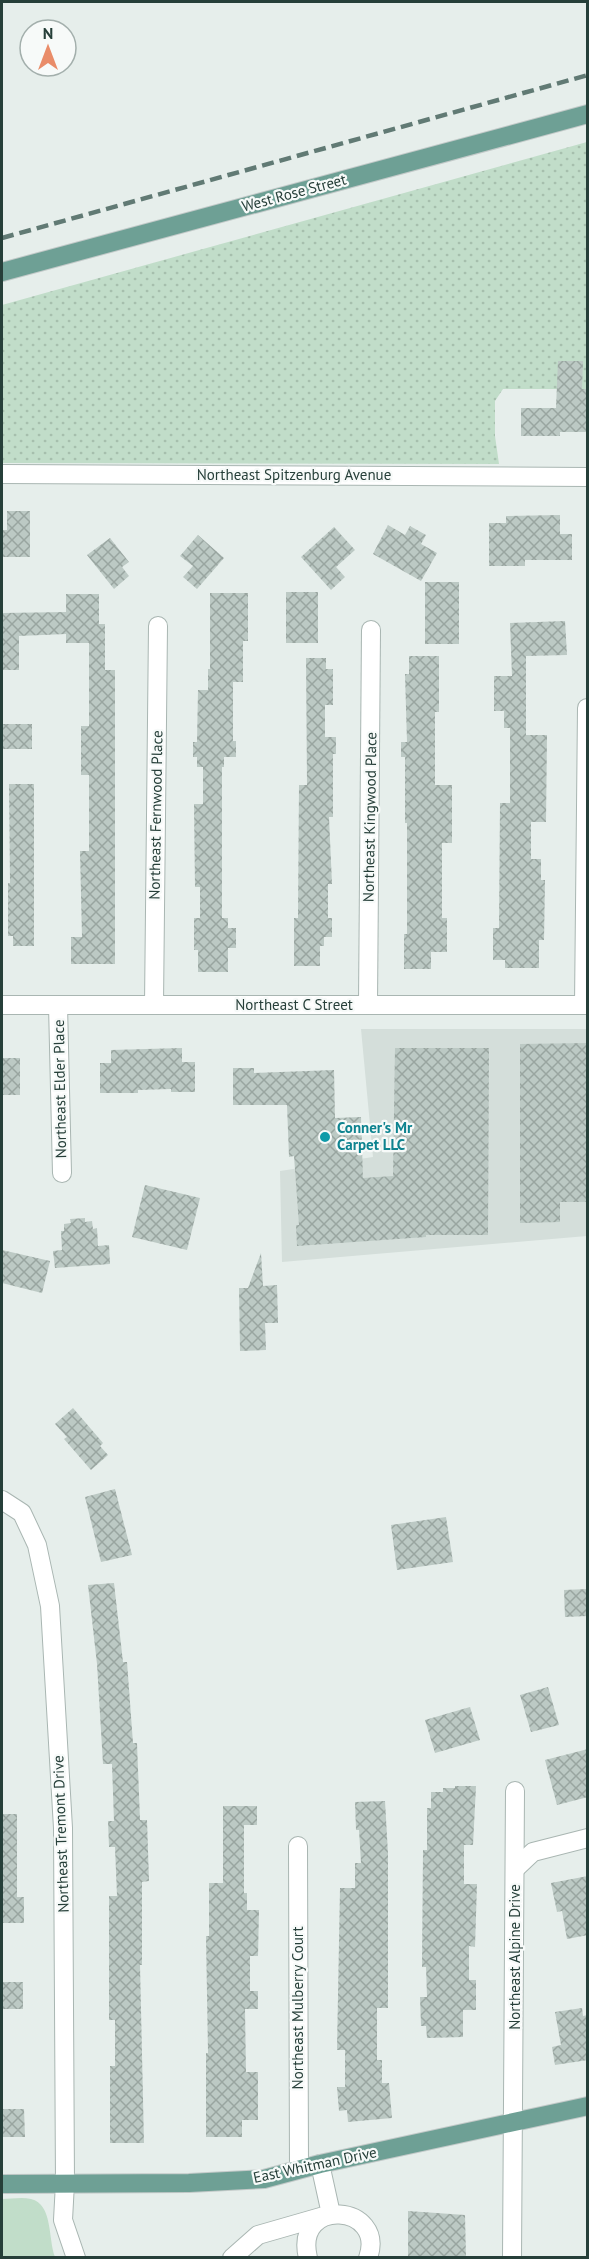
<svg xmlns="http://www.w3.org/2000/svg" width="589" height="2259" font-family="'PT Sans',sans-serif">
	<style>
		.built { fill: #d4deda }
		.grass { fill: url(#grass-dots) }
		.park { fill: #c1ddc9 }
		.building { fill: url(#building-cross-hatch) }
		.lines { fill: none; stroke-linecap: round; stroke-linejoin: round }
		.minor-casing { stroke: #a9b6b2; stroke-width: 20 }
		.major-casing { stroke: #c2c9c8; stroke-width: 20 }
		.minor { stroke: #fff; stroke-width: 18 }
		.major { stroke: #6ea095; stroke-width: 18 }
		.rail { stroke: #617a74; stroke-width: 4.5; stroke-dasharray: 12 6; stroke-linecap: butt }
		.culture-dot { fill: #0f9aa8; stroke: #f7faf9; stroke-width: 2 }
		.labels { text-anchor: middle; stroke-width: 4.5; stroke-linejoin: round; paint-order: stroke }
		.street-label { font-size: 15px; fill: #263f39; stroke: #f7faf9 }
		.culture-label { font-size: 15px; font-weight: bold; fill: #0d838f; stroke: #f7faf9; text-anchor: start }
	</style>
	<defs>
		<pattern id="grass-dots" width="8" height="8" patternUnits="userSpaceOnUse" patternTransform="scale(1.5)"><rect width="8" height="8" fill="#c1ddc9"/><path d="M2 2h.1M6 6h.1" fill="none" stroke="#a6bfad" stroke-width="1.8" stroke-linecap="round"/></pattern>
		<pattern id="building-cross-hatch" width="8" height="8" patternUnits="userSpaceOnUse" patternTransform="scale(1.5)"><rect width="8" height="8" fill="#bcc9c4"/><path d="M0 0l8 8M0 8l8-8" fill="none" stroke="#99a5a0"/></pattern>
	</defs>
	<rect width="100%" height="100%" fill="#e6eeeb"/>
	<path class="built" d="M361,1029h226v207l-305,26 -2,-91 93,-14z"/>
	<path class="grass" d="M587,142v247h-84l-8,12v35l4,28 -497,-1v-158z"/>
	<path class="park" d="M2,2199c9,0 20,-2 29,0 22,5 17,40 24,58h-53z"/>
	<g class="building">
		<path d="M558,361h25l-1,28h6v43h-28v4h-39v-28h35z"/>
		<path d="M7,511h23v46h-28v-27h5z"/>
		<path d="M560,515v19h12v26h-47v6h-36v-43h17v-7z"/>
		<path d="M388,525l17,10 5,-9 16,9 -5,9 16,9 -16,28 -48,-27z"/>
		<path d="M334,527l21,23 -19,17 9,10 -14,13 -30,-33z"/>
		<path d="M198,535l26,23 -27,31 -14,-12 10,-11 -13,-10z"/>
		<path d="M110,538l19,24 -7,5 7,9 -15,13 -27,-34z"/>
		<rect x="425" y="582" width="34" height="62"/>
		<rect x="286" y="592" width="32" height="51"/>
		<path d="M210,593h38v48h-5v41h-10v59h3v16h-12v10h-2v151h6v10h8v20h-8v24h-30v-22h-4v-32h6v-31h-5l-1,-83h9v-37h-6v-10h-4v-15h4l1,-52h10v-21h2z"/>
		<path d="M66,594h33v30h6v46h10v294h-44v-27h11l-2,-86h9v-76h-8v-49h8v-83h-23v-9l-47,2v34h-17v-57l64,-1z"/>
		<path d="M565,621l2,34 -41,1v79h21l-1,87h-15v37h10v21h4l-1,60h-5v28h-34v-8h-12v-32h6l1,-125h10v-75h-6v-17h-10v-35h18l-2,-53z"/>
		<path d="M409,656h30v56h-4v73h17v58h-10v75h5v34h-16v17h-27v-35h3v-111h-2v-66h-4v-15h6l-2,-68h4z"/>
		<path d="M306,658h20v11h7v36h-8v32h11v17h-3v63h-4l3,67h-4v34h4v19h-8v9h-4v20h-26v-48h4l1,-133h8z"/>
		<rect x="2" y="724" width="30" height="25"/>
		<path d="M9,784h25v162h-21v-10h-5v-53h2z"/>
		<path d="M588,1043v159h-28v20l-40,1v-179z"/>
		<path d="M182,1048v14h13v30h-24v-3l-33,1v3h-38v-30h11v-13z"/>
		<path d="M395,1048h94l-1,187h-62v2l-129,9 -1,-21h3l-5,-69 -5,1 -2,-52h-54v-37h21v5l80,-3 1,48 26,-1 2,61 30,-2z"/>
		<rect x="2" y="1058" width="18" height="37"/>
		<path d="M145,1185l55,13 -13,52 -55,-13z"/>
		<path d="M85,1218v4l7,-1 1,8 4,-1 1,18 11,-1 1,19 -55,4 -2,-17 9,-1 -1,-19h3v-7l7,-1 -1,-4z"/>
		<path d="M2,1250l48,11 -8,32 -40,-10z"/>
		<path d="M261,1253l2,33 14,-1 1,38h-13l1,27 -26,1 -1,-63h9z"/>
		<path d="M73,1408l30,35 -3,3 8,9 -17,15 -27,-31 3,-2 -12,-13z"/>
		<path d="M115,1489l17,66 -31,7 -16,-65z"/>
		<path d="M446,1517l7,45 -56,8 -6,-45z"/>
		<path d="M114,1583l9,79h4l6,81h4l3,77h7l2,61 -7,1v83h-2l4,178h-34v-77h5v-46h-6v-124h8l-2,-49h-6l-1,-26h6l-2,-57h-9l-6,-100 -9,-79z"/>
		<path d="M588,1589v27l-23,1 -1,-27z"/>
		<path d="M548,1687l11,38 -28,7 -11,-37z"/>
		<path d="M470,1707l10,33 -45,13 -10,-33z"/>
		<path d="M588,1749v48l-31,8 -12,-45z"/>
		<path d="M455,1786h21l-3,59h-9v39h13l-2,63 -6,-1v34h7v30h-13v27l-36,1 -1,-12h-5l-1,-29h7l-1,-30h-4l1,-117h4v-42h4v-16h12v-4h12z"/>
		<path d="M385,1801l3,53v154h-11v52h5v23h7l3,35 -44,4 -1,-12 -8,1 -2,-24h8v-37h-8l3,-162h15v-25h6l-2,-33h-3l-1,-28z"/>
		<path d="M223,1806h34v19h-13v68h3v17h12l-1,46h-8v35h8v18h-13l1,63h12v48h-16v17h-36v-84h2l-2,-117h3v-53h14z"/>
		<path d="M2,1814h15v83h7v26h-22z"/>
		<path d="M588,1876v59l-21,4 -5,-28 -5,1 -6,-29z"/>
		<rect x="2" y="1982" width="21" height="27"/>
		<path d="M582,2008l1,8 5,-1v45l-33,5 -3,-18 9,-2 -6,-33z"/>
		<path d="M2,2109h22l1,28h-23z"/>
		<path d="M408,2211l57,4 1,43h-58z"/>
	</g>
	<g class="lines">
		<defs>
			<g id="minor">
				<path d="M2,474l586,3"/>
				<path d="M2,1005h586"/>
				<path d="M58,1005l4,168"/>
				<path d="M154,1005l4,-379"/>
				<path d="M368,1005l3,-375"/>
				<path d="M584,1005l3,-297"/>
				<path d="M2,1500l20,13 15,32 13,61 13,222 2,355 -2,37 13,38"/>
				<path d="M298,1846l1,323"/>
				<path d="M515,1869l18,-17 55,-14"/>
				<path d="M232,2258l26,-23 73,-21 -11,-50"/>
				<path d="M308,2258c-15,-62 79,-54 60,0"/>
				<path d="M512,2258l3,-467"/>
			</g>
			<g id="major">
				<path d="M2,272l586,-158"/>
				<path d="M2,2184l187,-1 75,-4 56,-15 268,-58"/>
			</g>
		</defs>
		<use href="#minor" class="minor-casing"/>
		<use href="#major" class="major-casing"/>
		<use href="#minor" class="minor"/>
		<use href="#major" class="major"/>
		<path class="rail" d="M2,238l586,-163"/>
	</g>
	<circle class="culture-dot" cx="325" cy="1137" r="6"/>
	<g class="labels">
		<g class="street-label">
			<text transform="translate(294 193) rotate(-15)" y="5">West Rose Street</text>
			<text x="294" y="480">Northeast Spitzenburg Avenue</text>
			<text transform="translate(156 815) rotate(-89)" y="5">Northeast Fernwood Place</text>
			<text transform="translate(370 817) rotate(-89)" y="5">Northeast Kingwood Place</text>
			<text x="294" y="1010">Northeast C Street</text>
			<text transform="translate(60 1089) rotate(-91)" y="5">Northeast Elder Place</text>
			<text transform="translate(61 1834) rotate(-92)" y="5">Northeast Tremont Drive</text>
			<text transform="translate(515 1957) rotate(-90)" y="5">Northeast Alpine Drive</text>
			<text transform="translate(298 2008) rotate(-90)" y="5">Northeast Mulberry Court</text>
			<text transform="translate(315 2165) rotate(-12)" y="5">East Whitman Drive</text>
		</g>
		<g class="culture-label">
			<text x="337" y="1133">Conner's Mr<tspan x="337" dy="17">Carpet LLC</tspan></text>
		</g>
	</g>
	<rect width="589" height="2259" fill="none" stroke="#263f39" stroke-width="6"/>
	<g transform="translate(48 48)"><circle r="28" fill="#f7faf9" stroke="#a3afac" stroke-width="1.5"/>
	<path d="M0-4.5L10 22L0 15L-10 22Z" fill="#e98c69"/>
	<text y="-9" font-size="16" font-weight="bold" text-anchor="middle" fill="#263f39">N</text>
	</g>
</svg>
